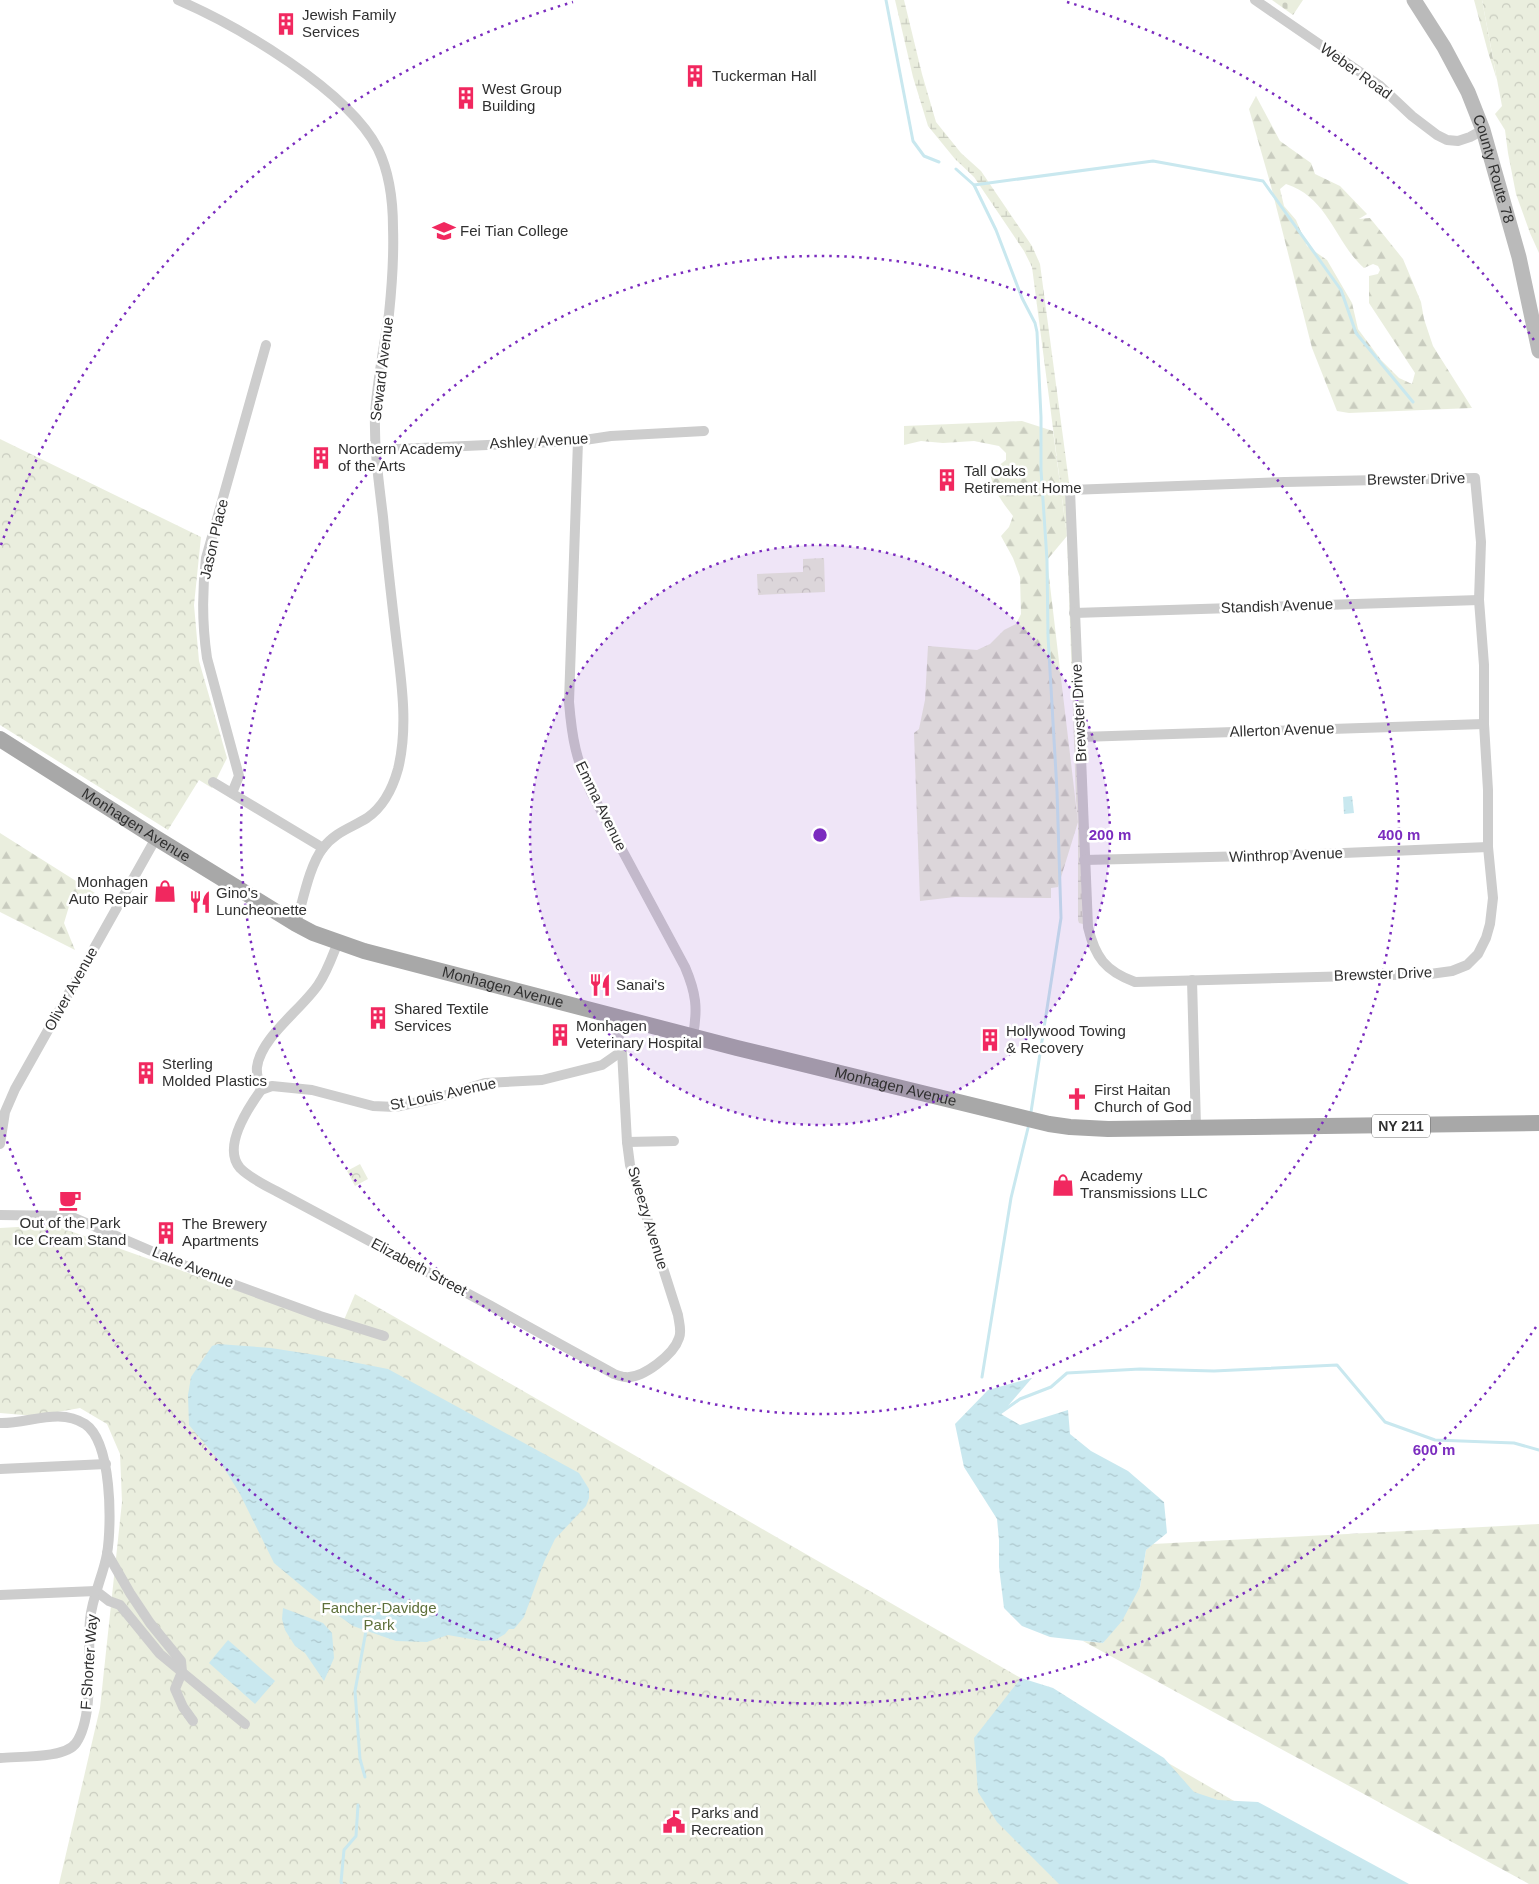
<svg xmlns="http://www.w3.org/2000/svg" width="1539" height="1884" font-family="Arial,sans-serif">
	<style>
		.forest { fill: url(#forest-firs); fill-rule: evenodd }
		.wetland { fill: url(#wetland-marsh) }
		.cemetery { fill: url(#cemetery-stones) }
		.park { fill: url(#park-crowns) }
		.water { fill: url(#water-ripples) }
		.lines { fill: none; stroke-linecap: round; stroke-linejoin: round }
		.stream { stroke: #c9e8ef; stroke-width: 3 }
		.street { stroke: #cdcdcd; stroke-width: 10 }
		.secondary { stroke: #bababa; stroke-width: 15 }
		.primary { stroke: #a8a8a8; stroke-width: 16 }
		.ring { fill: none; stroke: #7b2cbf; stroke-width: 2.5; stroke-dasharray: 2.5 5 }
		.labels { text-anchor: middle; stroke-width: 5; stroke-linejoin: round; paint-order: stroke }
		.shield { fill: #fff; stroke: #6e6e6e; stroke-width: 1 }
		.shield-label { font-size: 14px; font-weight: bold; fill: #303030 }
		.poi-label { font-size: 15px; fill: #303030; stroke: #fff; text-anchor: start }
		.street-label { font-size: 15px; fill: #303030; stroke: #fff }
		.park-label { font-size: 15px; fill: #5e703a; stroke: #fff }
		.centre { fill: #7b2cbf; stroke: #fff; stroke-width: 2.5 }
		.ring-label { font-size: 15px; text-anchor: middle; font-weight: bold; fill: #7b2cbf; stroke: #fff; stroke-width: 5; stroke-linejoin: round; paint-order: stroke }
	</style>
	<defs>
		<pattern id="forest-firs" width="22" height="20" patternUnits="userSpaceOnUse" patternTransform="scale(1.25)"><rect width="22" height="20" fill="#eaeede"/><path d="M5 1l3.5 6h-7zM16 11l3.5 6h-7z" fill="#c9ccbf"/></pattern>
		<pattern id="wetland-marsh" width="20" height="14" patternUnits="userSpaceOnUse" patternTransform="scale(1.25)"><rect width="20" height="14" fill="#eaeede"/><path d="M1 5h8M5 5V1M11 12h8M15 12V8" fill="none" stroke="#c9ccbf"/></pattern>
		<pattern id="cemetery-stones" width="16" height="16" patternUnits="userSpaceOnUse" patternTransform="scale(1.25)"><rect width="16" height="16" fill="#eaeede"/><path d="M2 7V4a2 2 0 0 1 4 0v3zM10 15v-3a2 2 0 0 1 4 0v3z" fill="#c9ccbf"/></pattern>
		<pattern id="park-crowns" width="20" height="18" patternUnits="userSpaceOnUse" patternTransform="scale(1.25)"><rect width="20" height="18" fill="#eaeede"/><path d="M2 6a3 3 0 1 1 6 0M12 15a3 3 0 1 1 6 0" fill="none" stroke="#c9ccbf"/></pattern>
		<pattern id="water-ripples" width="26" height="14" patternUnits="userSpaceOnUse" patternTransform="scale(1.25)"><rect width="26" height="14" fill="#c9e8ef"/><path d="M2 4q2-2 4 0t4 0M15 11q2-2 4 0t4 0" fill="none" stroke="#adc7cd"/></pattern>
	</defs>
	<rect width="100%" height="100%" fill="#fff"/>
	<g class="forest">
		<path d="M1474,0h8l15,80 -9,-28z"/>
		<path d="M1256,96l24,45 31,22 4,11 25,12 27,28 -8,5 11,-1 33,41 18,43 3,17 9,27 39,62 -123,5 -12,-2 -25,-63 -41,-162 -22,-77zM1286,184c43,14 48,57 78,84l9,-4 5,2 2,4 -2,4 -9,2v27l46,70 -3,11 -13,-6 -18,-18 -23,-31 -6,-26 -25,-43 -20,-14 -11,-26 -12,-14 -4,-17z"/>
		<path d="M1022,421l31,10 14,105 -20,24 31,262 -20,65 -7,1v10l-96,-1 -35,4 -6,-168 5,-4 6,-29 3,-54 49,4 13,-6 14,-14 12,-6 5,-10 -1,-37 -7,-19 -12,-22 8,-9 4,-11c-10,-13 -21,-27 -23,-44l16,-12v-7l-7,-7 -25,-5 -31,2 -22,-2 -17,4v-19z"/>
		<path d="M0,833l95,60 -25,10 -6,20 11,27 -75,-38z"/>
		<path d="M1539,1524v360h-10l-446,-243 20,2 37,-56 6,-37 7,-6z"/>
	</g>
	<path class="wetland" d="M895,0h9l18,74 14,48 25,31 20,18 51,75 8,18 36,271 7,389 -4,-1 -1,-3v-98l-2,-22 -9,-264 -35,-269 -8,-16 -50,-74 -19,-18 -27,-33 -15,-49z"/>
	<path class="cemetery" d="M1272,0h31l-10,15z"/>
	<g class="park">
		<path d="M1482,0h57v253l-9,-20 -14,-39 -8,-41 -3,-23 -10,-16 7,-8z"/>
		<path d="M0,439l201,98 -7,68 5,56 28,97 -15,30 -13,-8 -31,50 -168,-105z"/>
		<path d="M824,558l1,34 -67,3 -1,-21 46,-2v-13z"/>
		<path d="M360,1164l8,15 -13,7 -8,-15z"/>
		<path d="M53,1225l288,102 14,-33 1023,590h-1319l41,-176 22,-206 -2,-48 -13,-30 -27,-16 -45,8 -35,-3v-185z"/>
	</g>
	<g class="water">
		<path d="M1352,796l2,17 -10,1 -1,-17z"/>
		<path d="M218,1344l53,4 51,8 66,13 191,104 10,16v9l-3,8 -31,33 -11,23 -20,55 -10,12h-5l-4,5 -10,6 -13,1 -34,-6 -21,7 -31,-1 -43,-15 -25,-18 -54,-45 -34,-69 -19,-31 -32,-38 -1,-30 3,-18 21,-31z"/>
		<path d="M1032,1378l-31,36 19,11 48,-15 2,24 21,17 37,20 36,31 3,31 -21,17 -6,37 -18,34 -19,22 -53,-6 -28,-11 -18,-18 -5,-41v-27l-2,-21 -33,-52 -9,-43 33,-34z"/>
		<path d="M283,1608l40,15 9,10 2,25 -10,23 -19,-28 -10,-7 -10,-16 -3,-11z"/>
		<path d="M228,1640l47,41 -20,23 -46,-41z"/>
		<path d="M1021,1678l32,10 111,70 30,34 24,8 40,2 151,82h-350l-62,-62 -19,-30 -4,-54z"/>
	</g>
	<g class="lines">
		<g class="stream">
			<path d="M886,0l27,141 11,15 15,6"/>
			<path d="M956,169l18,16 22,45 26,68 13,25 2,9 4,85v53l6,90 1,76 9,155 4,127 -30,194"/>
			<path d="M974,185l179,-24 110,20 78,109 15,43 57,69"/>
			<path d="M982,1377l29,-179 17,-70"/>
			<path d="M1000,1413l20,-14 31,-12 16,-14 73,-4 74,2 123,-6 48,57 50,18 79,3 25,7"/>
			<path d="M365,1777l-5,-18 -5,-68 11,-60"/>
			<path d="M342,1884l-1,-2 3,-32 12,-14 2,-31"/>
		</g>
		<g class="street">
			<path d="M178,0c60,26 170,90 200,149 12,25 15,51 15,79 1,29 -1,57 -4,86 -5,33 -12,67 -14,101 -1,35 4,68 8,102 4,43 9,86 14,128 5,40 11,84 1,124 -5,18 -15,38 -31,49 -16,10 -32,14 -44,30 -14,18 -20,53 -27,76"/>
			<path d="M1255,0l124,85 33,31 25,19 10,5 11,1 12,-4 13,-7"/>
			<path d="M578,441l-9,261c3,37 7,58 23,92l93,173c11,26 13,41 8,68"/>
			<path d="M375,450l203,-9 33,-5 93,-5"/>
			<path d="M1475,478l6,64 -2,58 5,65v59l4,66v57l5,51 -3,26 -4,14 -8,16 -11,11 -15,6 -22,3 -295,8c-30,-11 -40,-25 -47,-55l-18,-437 215,-8z"/>
			<path d="M1074,613l405,-13"/>
			<path d="M1081,737l403,-13"/>
			<path d="M213,782l110,66"/>
			<path d="M232,793l7,-17 -32,-118c-5,-34 -5,-67 -1,-100l60,-213"/>
			<path d="M1084,860l211,-5 193,-8"/>
			<path d="M338,942c-6,15 -11,30 -20,43 -17,25 -57,52 -61,82 -1,7 2,16 4,23 -13,18 -39,57 -21,78 10,10 24,17 36,23l215,115 123,68c3,1 8,3 11,3 18,2 49,-23 54,-39 3,-7 0,-15 -1,-23l-48,-150 -3,-23 -5,-91 -9,-36"/>
			<path d="M1192,980l4,147"/>
			<path d="M261,1090l11,-4 40,4 61,16 22,1 42,-9 48,-15 57,-3 60,-15 20,-14"/>
			<path d="M627,1142l47,-1"/>
			<path d="M0,1144l5,-32 10,-23 141,-251"/>
			<path d="M0,1215l70,1 130,56 120,44 64,20"/>
			<path d="M0,1423c28,1 59,-16 85,1 27,18 27,100 22,130 -4,22 -15,43 -17,66 -3,32 5,96 -14,123 -11,16 -58,13 -76,15"/>
			<path d="M0,1469l106,-5"/>
			<path d="M107,1553l23,40 20,30 31,38 1,11 -7,17 8,18 10,14"/>
			<path d="M96,1591l13,10 11,4 40,49 85,70"/>
			<path d="M0,1595l96,-4"/>
		</g>
		<path class="secondary" id="s1" d="M1414,0l30,47 24,45 15,38 36,127 20,94"/>
		<path class="primary" id="s2" d="M0,739l156,99 140,86 17,9 51,18 373,97 312,76 21,3 38,2 431,-6"/>
	</g>
	<circle cx="820" cy="835" r="290" fill="#7b2cbf" fill-opacity=".12"/>
	<g class="ring">
		<circle cx="820" cy="835" r="290"/>
		<circle cx="820" cy="835" r="579"/>
		<path d="M1536 1327A869 869 0 0 1 1 1125M1 545A869 869 0 0 1 573 2M1067 2A869 869 0 0 1 1536 343"/>
	</g>
	<defs>
		<symbol id="building-bare" viewBox="-9 -9 18 18"><path d="M-4-6H4V6H1V3H-1V6H-4ZM-2.5-4.3h1.7v1.8h-1.7ZM.8-4.3h1.7v1.8H.8ZM-2.5-1h1.7V.8h-1.7ZM.8-1h1.7V.8H.8Z" fill="#f1285f" stroke="#fff" stroke-width="2.5" paint-order="stroke"/></symbol>
		<symbol id="university-bare" viewBox="-9 -9 18 18"><path d="M0-5L7-2L0 1L-7-2ZM-4 1L0 2.5L4 1V4Q0 6-4 4Z" fill="#f1285f" stroke="#fff" stroke-width="2.5" paint-order="stroke"/></symbol>
		<symbol id="shop-bare" viewBox="-9 -9 18 18"><path d="M-5-2.5h2.3a2.7 3.5 0 0 1 5.4 0H5L5.5 6h-11ZM-1.5-2.5h3a1.5 2.3 0 0 0-3 0Z" fill="#f1285f" stroke="#fff" stroke-width="2.5" paint-order="stroke"/></symbol>
		<symbol id="restaurant-bare" viewBox="-9 -9 18 18"><path d="M-5-6h1v4h1v-4h1v4h1v-4h1v5L-1.5 .5V6h-2V.5L-5-1ZM5-6V6H3V1.5H1.5Q1.5-4 5-6Z" fill="#f1285f" stroke="#fff" stroke-width="2.5" paint-order="stroke"/></symbol>
		<symbol id="church-bare" viewBox="-9 -9 18 18"><path d="M-1.2-6h2.4v3.5h3.3v2.4h-3.3V6h-2.4V-.1h-3.3v-2.4h3.3Z" fill="#f1285f" stroke="#fff" stroke-width="2.5" paint-order="stroke"/></symbol>
		<symbol id="cafe-bare" viewBox="-9 -9 18 18"><path d="M-5.5-4.5H6V0H3Q3 3.5 0 3.5H-2.5Q-5.5 3.5-5.5 0ZM3-3.2v2h1.7v-2ZM-6 4.5H4V6H-6Z" fill="#f1285f" stroke="#fff" stroke-width="2.5" paint-order="stroke"/></symbol>
		<symbol id="civic-bare" viewBox="-9 -9 18 18"><path d="M-.6-6.5H3V-4.5H.6V-3L4-1V1h2V6H-6V1h2V-1L-.6-3ZM-1.2 2.5V6h2.4V2.5Z" fill="#f1285f" stroke="#fff" stroke-width="2.5" paint-order="stroke"/></symbol>
	</defs>
	<g fill-rule="evenodd">
		<use href="#building-bare" x="270" y="8" width="32" height="32"/>
		<use href="#building-bare" x="679" y="60" width="32" height="32"/>
		<use href="#building-bare" x="450" y="82" width="32" height="32"/>
		<use href="#university-bare" x="428" y="215" width="32" height="32"/>
		<use href="#building-bare" x="305" y="442" width="32" height="32"/>
		<use href="#building-bare" x="931" y="464" width="32" height="32"/>
		<use href="#shop-bare" x="149" y="875" width="32" height="32"/>
		<use href="#restaurant-bare" x="184" y="886" width="32" height="32"/>
		<use href="#restaurant-bare" x="584" y="969" width="32" height="32"/>
		<use href="#building-bare" x="362" y="1002" width="32" height="32"/>
		<use href="#building-bare" x="544" y="1019" width="32" height="32"/>
		<use href="#building-bare" x="974" y="1024" width="32" height="32"/>
		<use href="#building-bare" x="130" y="1057" width="32" height="32"/>
		<use href="#church-bare" x="1061" y="1083" width="32" height="32"/>
		<use href="#shop-bare" x="1047" y="1169" width="32" height="32"/>
		<use href="#cafe-bare" x="54" y="1184" width="32" height="32"/>
		<use href="#building-bare" x="150" y="1217" width="32" height="32"/>
		<use href="#civic-bare" x="658" y="1806" width="32" height="32"/>
	</g>
	<g class="labels">
		<rect class="shield" x="1372" y="1114.5" width="58" height="23" rx="4"/>
		<g class="shield-label">
			<text x="1401" y="1131">NY 211</text>
		</g>
		<g class="poi-label">
			<text x="302" y="20">Jewish Family<tspan x="302" dy="17">Services</tspan></text>
			<text x="712" y="81">Tuckerman Hall</text>
			<text x="482" y="94">West Group<tspan x="482" dy="17">Building</tspan></text>
			<text x="460" y="236">Fei Tian College</text>
			<text x="338" y="454">Northern Academy<tspan x="338" dy="17">of the Arts</tspan></text>
			<text x="964" y="476">Tall Oaks<tspan x="964" dy="17">Retirement Home</tspan></text>
			<text x="148" y="887" text-anchor="end">Monhagen<tspan x="148" dy="17">Auto Repair</tspan></text>
			<text x="216" y="898">Gino's<tspan x="216" dy="17">Luncheonette</tspan></text>
			<text x="616" y="990">Sanai's</text>
			<text x="394" y="1014">Shared Textile<tspan x="394" dy="17">Services</tspan></text>
			<text x="576" y="1031">Monhagen<tspan x="576" dy="17">Veterinary Hospital</tspan></text>
			<text x="1006" y="1036">Hollywood Towing<tspan x="1006" dy="17">&amp; Recovery</tspan></text>
			<text x="162" y="1069">Sterling<tspan x="162" dy="17">Molded Plastics</tspan></text>
			<text x="1094" y="1095">First Haitan<tspan x="1094" dy="17">Church of God</tspan></text>
			<text x="1080" y="1181">Academy<tspan x="1080" dy="17">Transmissions LLC</tspan></text>
			<text x="70" y="1228" text-anchor="middle">Out of the Park<tspan x="70" dy="17">Ice Cream Stand</tspan></text>
			<text x="182" y="1229">The Brewery<tspan x="182" dy="17">Apartments</tspan></text>
			<text x="691" y="1818">Parks and<tspan x="691" dy="17">Recreation</tspan></text>
		</g>
		<g class="street-label">
			<text transform="translate(1356 71) rotate(36)" y="5">Weber Road</text>
			<text dy="5" stroke="none"><textPath href="#s1" startOffset="188">County Route 78</textPath></text>
			<text transform="translate(382 369) rotate(-83)" y="5">Seward Avenue</text>
			<text transform="translate(539 441) rotate(-3)" y="5">Ashley Avenue</text>
			<text transform="translate(1416 479) rotate(-1)" y="5">Brewster Drive</text>
			<text transform="translate(214 539) rotate(-77)" y="5">Jason Place</text>
			<text transform="translate(1277 606) rotate(-2)" y="5">Standish Avenue</text>
			<text transform="translate(1079 713) rotate(-93)" y="5">Brewster Drive</text>
			<text transform="translate(1282 730) rotate(-2)" y="5">Allerton Avenue</text>
			<text transform="translate(601 806) rotate(64)" y="5">Emma Avenue</text>
			<text dy="5" stroke="none"><textPath href="#s2" startOffset="161">Monhagen Avenue</textPath></text>
			<text transform="translate(1286 855) rotate(-2)" y="5">Winthrop Avenue</text>
			<text transform="translate(1383 974) rotate(-2)" y="5">Brewster Drive</text>
			<text dy="5" stroke="none"><textPath href="#s2" startOffset="566">Monhagen Avenue</textPath></text>
			<text transform="translate(71 989) rotate(-61)" y="5">Oliver Avenue</text>
			<text dy="5" stroke="none"><textPath href="#s2" startOffset="971">Monhagen Avenue</textPath></text>
			<text transform="translate(443 1094) rotate(-12)" y="5">St Louis Avenue</text>
			<text transform="translate(648 1218) rotate(73)" y="5">Sweezy Avenue</text>
			<text transform="translate(193 1267) rotate(22)" y="5">Lake Avenue</text>
			<text transform="translate(419 1267) rotate(28)" y="5">Elizabeth Street</text>
			<text transform="translate(89 1662) rotate(-86)" y="5">F Shorter Way</text>
		</g>
		<g class="park-label">
			<text x="379" y="1613">Fancher-Davidge<tspan x="379" dy="17">Park</tspan></text>
		</g>
	</g>
	<circle cx="820" cy="835" r="8" class="centre"/>
	<g class="ring-label">
		<text x="1110" y="840">200 m</text>
		<text x="1399" y="840">400 m</text>
		<text x="1434" y="1455">600 m</text>
	</g>
</svg>
